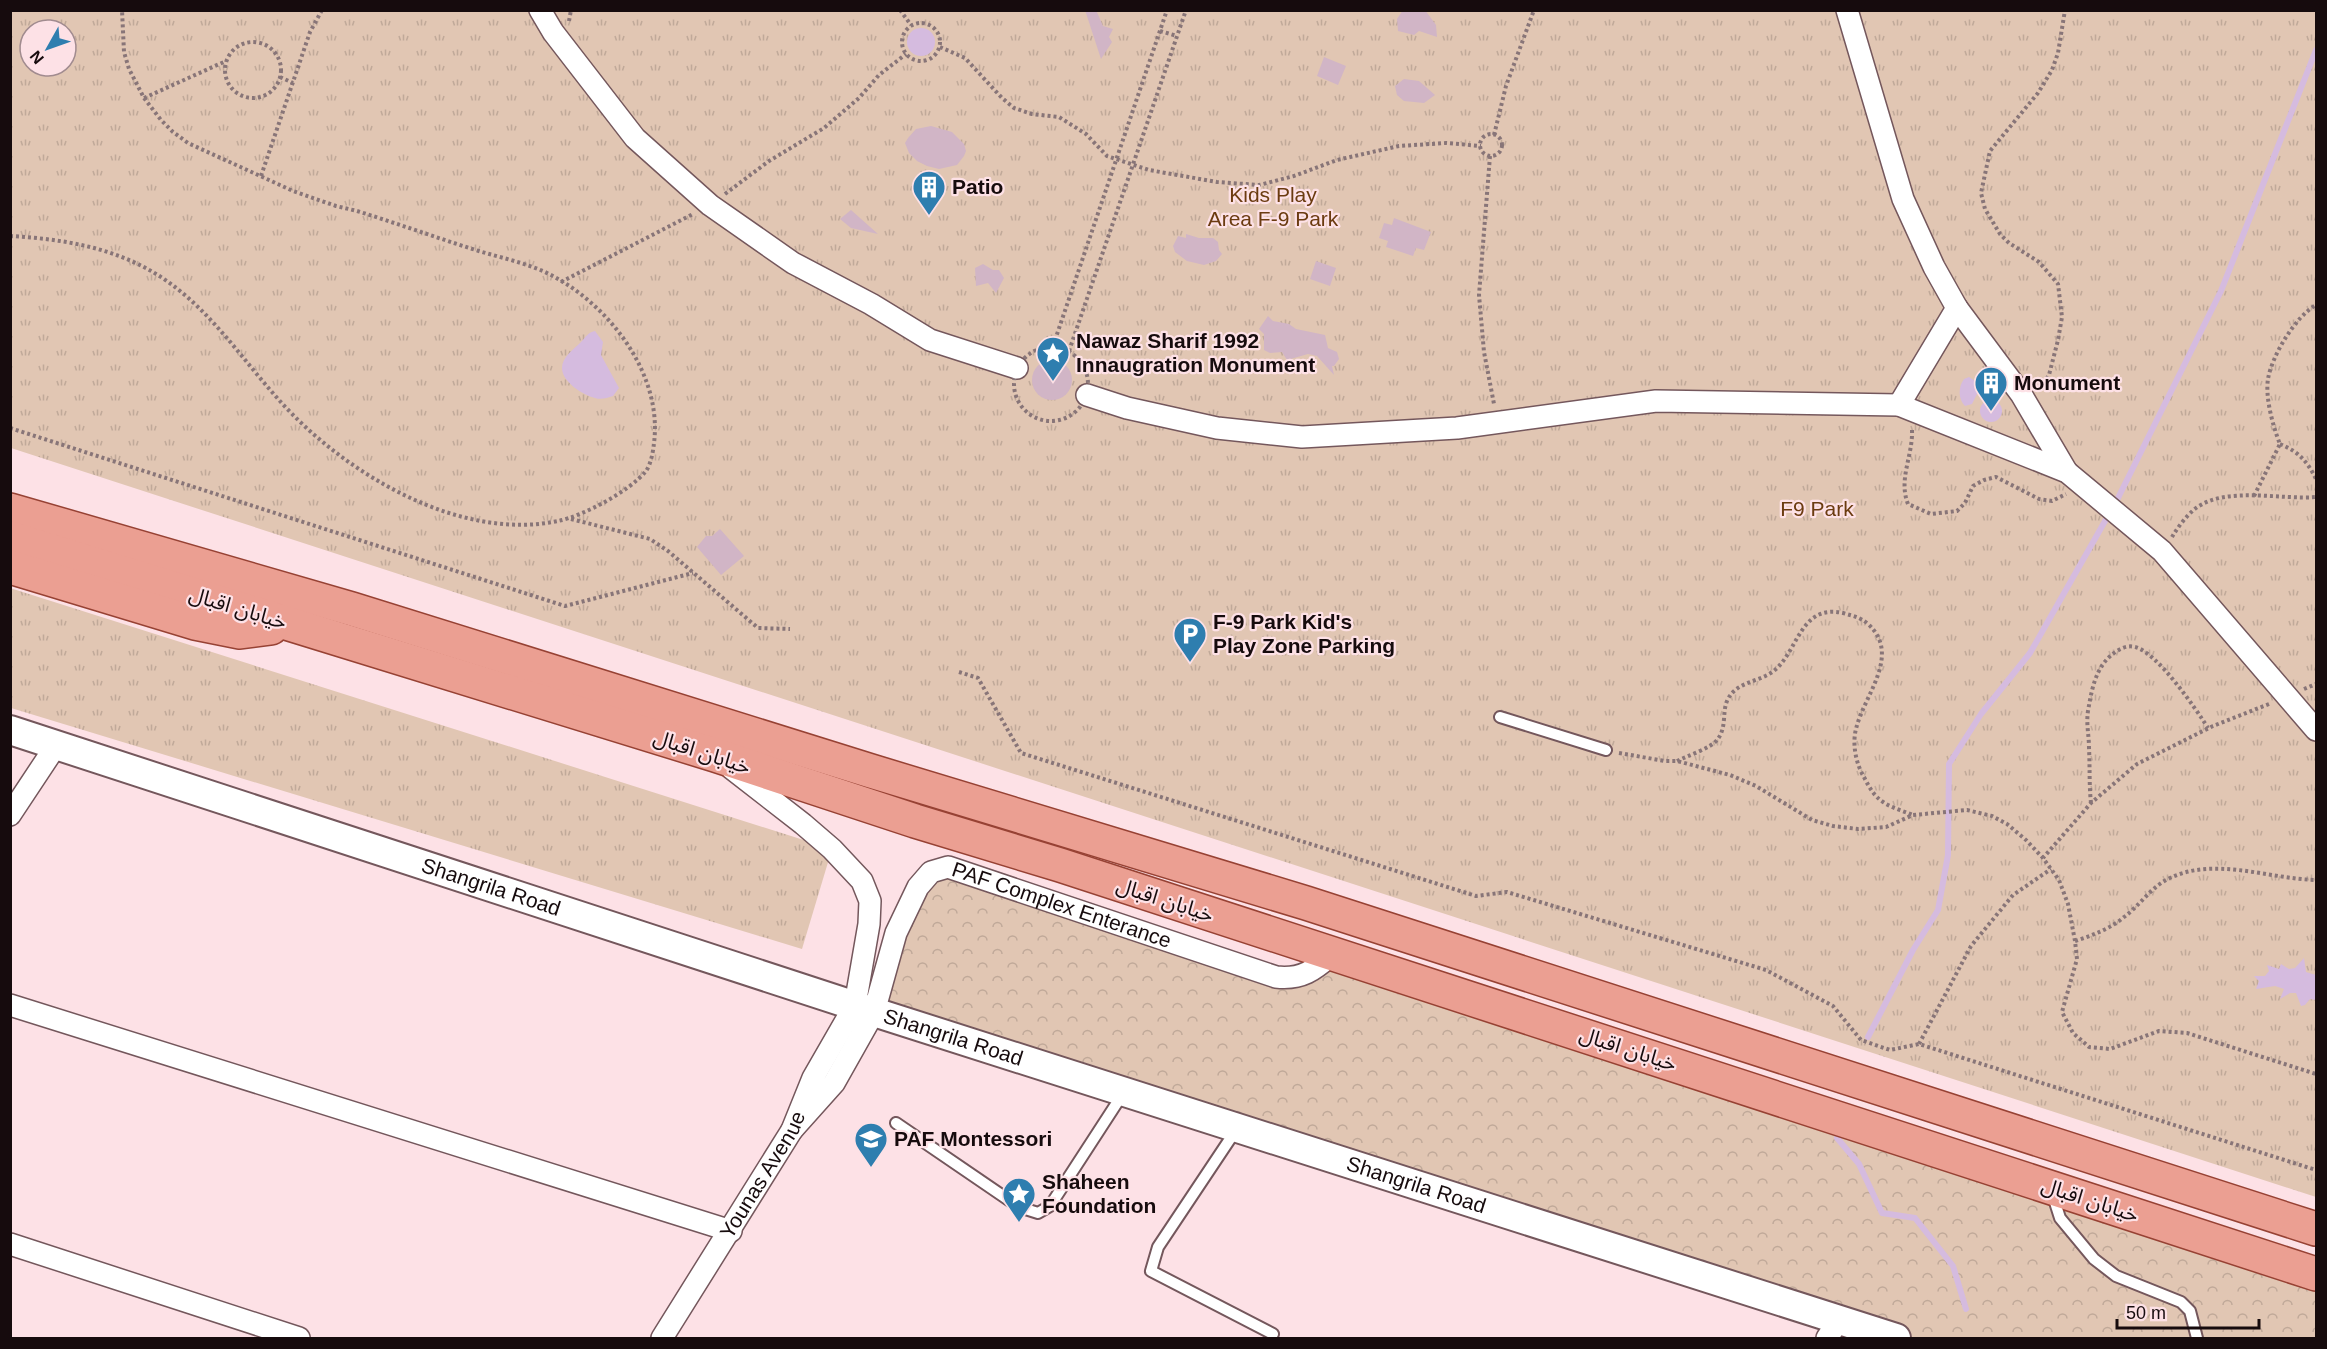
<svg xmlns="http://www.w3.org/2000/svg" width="2327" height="1349" font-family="Arial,'Noto Sans Arabic',sans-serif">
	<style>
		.forest { fill: url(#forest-crowns) }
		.park { fill: url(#park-tufts); fill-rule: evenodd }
		.water { fill: #d5bbdf }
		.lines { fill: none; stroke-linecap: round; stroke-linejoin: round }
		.stream { stroke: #d5bbdf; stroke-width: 6 }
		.building { fill: #d1b5c6 }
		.lane-casing { stroke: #74575c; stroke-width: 14 }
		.street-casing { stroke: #74575c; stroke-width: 24 }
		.secondary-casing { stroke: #74575c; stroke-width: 32 }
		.primary-casing { stroke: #974234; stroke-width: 36 }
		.path { stroke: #887578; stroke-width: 4; stroke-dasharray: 3 3; stroke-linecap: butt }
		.lane { stroke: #fff; stroke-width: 10 }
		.street { stroke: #fff; stroke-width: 21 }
		.secondary { stroke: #fff; stroke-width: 28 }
		.primary { stroke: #eb9f92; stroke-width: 33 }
		.labels { text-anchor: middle; stroke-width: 4.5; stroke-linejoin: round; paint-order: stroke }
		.poi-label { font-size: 21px; font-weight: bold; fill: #160b0d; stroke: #fde1e6; text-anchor: start }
		.park-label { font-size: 21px; fill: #6b3b10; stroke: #fde1e6 }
		.street-label { font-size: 21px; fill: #160b0d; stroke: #fde1e6 }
	</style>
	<defs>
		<pattern id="forest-crowns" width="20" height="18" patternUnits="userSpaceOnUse" patternTransform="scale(1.5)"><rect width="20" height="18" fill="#e1c6b3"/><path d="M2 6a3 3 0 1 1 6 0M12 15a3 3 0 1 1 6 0" fill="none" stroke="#c0a999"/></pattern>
		<pattern id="park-tufts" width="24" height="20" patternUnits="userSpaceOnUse" patternTransform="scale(1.5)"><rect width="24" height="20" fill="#e1c6b3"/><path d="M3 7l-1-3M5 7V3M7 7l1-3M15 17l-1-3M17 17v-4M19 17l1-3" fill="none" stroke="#c0a999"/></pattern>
	</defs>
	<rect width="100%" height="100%" fill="#fde1e6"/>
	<path class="forest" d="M931,872l345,105 57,-23 983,320v64h-420l-1022,-326z"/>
	<g class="park">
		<path d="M11,11h2305v1186l-2305,-749zM30,30h36v36h-36z"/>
		<path d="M10,588l822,261 -30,100 -791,-241z"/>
	</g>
	<g class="water">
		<circle cx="921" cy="42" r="14"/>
		<path d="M595,331l8,11 -2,13 18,33 -6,8c-6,2 -12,4 -18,2 -12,-3 -33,-16 -33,-30 0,-11 12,-19 19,-26 5,-5 6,-9 14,-11z"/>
		<path d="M1969,377l6,4 4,9 -7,14 -7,2c-7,-7 -7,-19 -1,-27z"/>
		<circle cx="1991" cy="411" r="11"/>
		<path d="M2304,958l2,14 10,3v25l-6,-1 -5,6 -4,1 -5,-13h-6l-10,6 4,-10 -9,-3 -19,3 3,-8 -5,-5h11l4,-5 -2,-6 12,4 2,-5 8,5 6,-1z"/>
	</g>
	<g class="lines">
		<g class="stream">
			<path d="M1868,1037l45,-87 25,-40 10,-55 1,-91 32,-50 49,-61 87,-153 104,-209 95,-241"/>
			<path d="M1837,1138l22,26 23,49 33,5 38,48 13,43"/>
		</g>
	</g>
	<g class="building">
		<path d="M1085,10h11l7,16 10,3 -4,8 3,5 -11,17z"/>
		<path d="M1403,10h22l11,15 1,12 -18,-6 -5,4 -16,-4 -1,-12z"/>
		<path d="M1324,57l22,9 -8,19 -21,-9z"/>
		<path d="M1404,79l15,2 16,14 -11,8 -20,-2 -7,-6 -2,-9z"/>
		<path d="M931,126l21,6 12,12 2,7 -2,5 -7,9 -18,4 -12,-3 -10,-5 -8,-8 -4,-10 3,-5 8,-9z"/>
		<path d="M851,210l27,24 -27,-6 -11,-9z"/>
		<path d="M1394,218l37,14 -7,18 -8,-2 -3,8 -27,-9 2,-6 -9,-3 5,-15 8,2z"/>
		<path d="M1186,234l13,4h14l5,4 1,8 3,4 -6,7 -12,4 -17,-4 -12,-9 -2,-6 5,-10 8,2z"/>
		<path d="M1316,261l20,7 -6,18 -20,-7z"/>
		<path d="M983,264l10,6h6l5,8 -8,15 -8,-10 -12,3 -1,-18z"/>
		<path d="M1268,316l5,5 16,3 7,5 29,6 3,13 9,4 2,7 -5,7h-2l2,9 -17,-19 -9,-2 -21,6 -5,-8 -12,1 -6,-3v-16l-5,-5z"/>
		<circle cx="1052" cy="380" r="20"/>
		<path d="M720,529l24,27 -23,19 -24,-28 9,-11h6z"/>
	</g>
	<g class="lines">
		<defs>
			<g id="lane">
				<path d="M1500,717l106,33"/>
				<path d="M896,1123l123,84 19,6 12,-7 74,-114"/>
				<path d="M1236,1130l-78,117 -7,24 122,63"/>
				<path d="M2053,1196l7,22 34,41 22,17 65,26 9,9 7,27"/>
			</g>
			<g id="street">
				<path d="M540,10l13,22 82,106 75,67 83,58 78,41 59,36 87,28"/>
				<path d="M1847,10l56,189 31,68 23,41 64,86 46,78"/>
				<path d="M1087,395l40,13 90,20 85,9 155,-9 199,-27 243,4 168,67 95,79 154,179"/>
				<path d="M1899,405l58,-97"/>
				<path d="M10,815l47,-71"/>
				<path d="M10,1005l721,226"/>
				<path id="s1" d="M792,1130l42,-47 40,-71 22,-79 22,-46 13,-15 17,-5 328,110c26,3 38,-7 57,-23"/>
				<path d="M10,1244l289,94"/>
				<path id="s2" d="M662,1338l130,-208 21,-52 42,-73 14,-81 1,-23 -8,-20 -30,-32 -29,-25 -72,-56"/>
				<path d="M1827,1338l12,-18"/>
			</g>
			<g id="secondary">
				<path id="s3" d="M10,730l864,282 1022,326"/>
			</g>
			<g id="primary">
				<path d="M10,510l342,99 519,162 435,132 1010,326"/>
				<path d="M10,538l705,217 200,66 145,44 1256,409"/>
				<path d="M10,567l185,56 45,9 31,-4"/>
			</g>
		</defs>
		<use href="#lane" class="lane-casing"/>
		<use href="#street" class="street-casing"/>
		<use href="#secondary" class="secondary-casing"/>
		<use href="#primary" class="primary-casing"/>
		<g class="path">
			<path d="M900,10l11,15"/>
			<path d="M569,21l2,-11"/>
			<circle cx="921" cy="42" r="19"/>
			<path d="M1160,31l17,5"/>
			<circle cx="253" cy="70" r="28"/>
			<path d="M940,47l25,11 37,40 12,10 18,6 27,3 27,17 21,22 42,14 68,12 42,3 35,-9 43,-16 62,-14 47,-3 35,3"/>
			<path d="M280,77l13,6"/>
			<path d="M144,98l82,-37"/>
			<circle cx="1491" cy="145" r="11"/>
			<path d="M1494,135l12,-49 28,-76"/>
			<path d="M1490,156l-11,139 5,57 10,52"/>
			<path d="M261,176l49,-144 12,-22"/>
			<path d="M725,194l44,-33 55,-33 35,-30 20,-23 27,-21"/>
			<path d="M10,236c54,3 108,12 154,43 47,32 78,80 115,121 64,72 179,142 279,121 25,-5 72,-30 88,-50 5,-7 7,-19 8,-28 9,-71 -48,-142 -109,-171 -20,-9 -42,-14 -63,-20 -42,-13 -83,-28 -125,-41l-21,-5 -43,-15 -105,-48 -15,-11 -12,-12 -17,-22 -15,-29 -5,-17 -2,-42"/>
			<path d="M561,282l132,-68"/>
			<path d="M1053,346l114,-336"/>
			<circle cx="1051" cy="384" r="37"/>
			<path d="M1069,351l117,-341"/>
			<path d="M2040,389l9,-14 9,-35 4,-23 -4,-33 -19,-22 -30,-19 -9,-9 -15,-25 -4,-16 9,-42 48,-58 14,-23 6,-17 7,-43"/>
			<path d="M10,428l555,178 128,-33"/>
			<path d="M1912,430c1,26 -14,49 -4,74l23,10 26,-3 8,-8 8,-17 11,-6 12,-3 43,22 13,2 14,-7"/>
			<path d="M2280,444c19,8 27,17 36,35"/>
			<path d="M2254,496l26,-52c-7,-17 -15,-47 -12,-65 4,-24 28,-63 48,-74"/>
			<path d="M571,519l79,20 18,12 90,77 32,1"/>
			<path d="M2172,537c6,-10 14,-21 24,-29 30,-22 85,-8 120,-11"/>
			<path d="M959,672l19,6 43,75 455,143 31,-4 259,78 67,36 28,34 29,10 29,-6 397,126"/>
			<path d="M2304,689l12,-5"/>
			<path d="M2269,704l-56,22 -76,38 -46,39 -48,55 16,22 9,24 7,37 2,18 -15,53 11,21 16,14 21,2 49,-18 28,2 129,41"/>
			<path d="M1619,753l46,8h12l53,14 26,11 56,34 21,6 25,3 28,-2 27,-12 54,-5 25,6 15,8 19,16 17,18"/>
			<path d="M1677,761c10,-5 34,-13 40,-21 10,-12 5,-27 10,-39 9,-21 34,-18 49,-32 23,-21 25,-65 67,-56 10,3 17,4 25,11 34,31 -4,71 -12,105 -4,15 0,35 8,48 5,10 10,19 19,25 9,6 20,9 30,13"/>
			<path d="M2091,803c-2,-18 -1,-36 -2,-55 0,-13 -3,-24 -1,-37 4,-23 8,-47 29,-60 5,-3 11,-6 18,-4 22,5 61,62 73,81"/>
			<path d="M2075,941c18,-6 35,-12 49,-24 15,-11 26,-28 42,-37 46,-25 102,-1 150,0"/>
			<path d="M1919,1044l52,-98 42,-51 38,-26"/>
		</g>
		<use href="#lane" class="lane"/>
		<use href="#street" class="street"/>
		<use href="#secondary" class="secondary"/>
		<use href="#primary" class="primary"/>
	</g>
	<defs>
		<symbol id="building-pin" viewBox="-11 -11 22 30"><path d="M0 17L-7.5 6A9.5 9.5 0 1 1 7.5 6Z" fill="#2e7eaf" stroke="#fde1e6"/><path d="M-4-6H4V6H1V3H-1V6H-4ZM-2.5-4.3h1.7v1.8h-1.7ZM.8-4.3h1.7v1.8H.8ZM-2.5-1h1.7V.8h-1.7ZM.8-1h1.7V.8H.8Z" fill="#fff"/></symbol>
		<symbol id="sight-pin" viewBox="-11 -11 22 30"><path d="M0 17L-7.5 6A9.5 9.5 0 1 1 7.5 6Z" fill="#2e7eaf" stroke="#fde1e6"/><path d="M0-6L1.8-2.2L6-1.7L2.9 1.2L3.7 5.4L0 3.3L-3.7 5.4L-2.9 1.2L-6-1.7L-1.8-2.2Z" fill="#fff"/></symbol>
		<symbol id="parking-pin" viewBox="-11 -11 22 30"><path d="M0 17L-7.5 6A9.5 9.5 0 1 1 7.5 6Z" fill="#2e7eaf" stroke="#fde1e6"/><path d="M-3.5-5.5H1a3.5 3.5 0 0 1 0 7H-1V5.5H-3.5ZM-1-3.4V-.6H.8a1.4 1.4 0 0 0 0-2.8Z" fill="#fff"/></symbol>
		<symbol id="school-pin" viewBox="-11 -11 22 30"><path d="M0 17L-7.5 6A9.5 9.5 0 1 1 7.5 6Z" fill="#2e7eaf" stroke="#fde1e6"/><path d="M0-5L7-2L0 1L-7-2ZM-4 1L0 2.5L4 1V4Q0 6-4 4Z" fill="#fff"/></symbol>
	</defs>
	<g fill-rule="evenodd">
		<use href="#building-pin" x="910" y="168" width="38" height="52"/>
		<use href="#sight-pin" x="1034" y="334" width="38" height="52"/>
		<use href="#building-pin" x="1972" y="364" width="38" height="52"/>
		<use href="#parking-pin" x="1171" y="615" width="38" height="52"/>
		<use href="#school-pin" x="852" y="1120" width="38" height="52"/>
		<use href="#sight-pin" x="1000" y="1175" width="38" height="52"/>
	</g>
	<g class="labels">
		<g class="poi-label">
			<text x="952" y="194">Patio</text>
			<text x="1076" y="348">Nawaz Sharif 1992<tspan x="1076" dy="24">Innaugration Monument</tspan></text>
			<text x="2014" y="390">Monument</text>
			<text x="1213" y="629">F-9 Park Kid's<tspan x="1213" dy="24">Play Zone Parking</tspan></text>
			<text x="894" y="1146">PAF Montessori</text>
			<text x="1042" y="1189">Shaheen<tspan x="1042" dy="24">Foundation</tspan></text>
		</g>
		<g class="park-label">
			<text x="1273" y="202">Kids Play<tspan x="1273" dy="24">Area F-9 Park</tspan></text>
			<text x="1817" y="516">F9 Park</text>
		</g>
		<g class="street-label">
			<text transform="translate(238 608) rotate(17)" y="7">خیابان اقبال</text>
			<text transform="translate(702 752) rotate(18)" y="7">خیابان اقبال</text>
			<text dy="7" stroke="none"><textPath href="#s3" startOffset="506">Shangrila Road</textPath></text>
			<text transform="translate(1165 900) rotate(18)" y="7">خیابان اقبال</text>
			<text dy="7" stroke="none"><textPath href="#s1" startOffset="435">PAF Complex Enterance</textPath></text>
			<text dy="7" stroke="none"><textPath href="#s3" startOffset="992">Shangrila Road</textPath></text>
			<text transform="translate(1628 1049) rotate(18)" y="7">خیابان اقبال</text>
			<text dy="7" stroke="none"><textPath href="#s2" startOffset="192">Younas Avenue</textPath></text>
			<text dy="7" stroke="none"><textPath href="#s3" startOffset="1478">Shangrila Road</textPath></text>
			<text transform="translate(2090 1200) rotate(18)" y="7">خیابان اقبال</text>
		</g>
	</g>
	<rect width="2327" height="1349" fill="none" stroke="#160b0d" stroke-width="24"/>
	<g transform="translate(48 48) rotate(230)"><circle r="28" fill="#fde1e6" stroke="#a18b8f" stroke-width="1.5"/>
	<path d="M0-4.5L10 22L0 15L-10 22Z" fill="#2e7eaf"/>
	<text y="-9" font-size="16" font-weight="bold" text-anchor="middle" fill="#160b0d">N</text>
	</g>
	<path d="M2117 1319v9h142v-9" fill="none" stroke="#160b0d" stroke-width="3"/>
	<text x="2126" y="1319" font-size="18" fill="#160b0d" stroke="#fde1e6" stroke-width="4.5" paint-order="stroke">50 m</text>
</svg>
